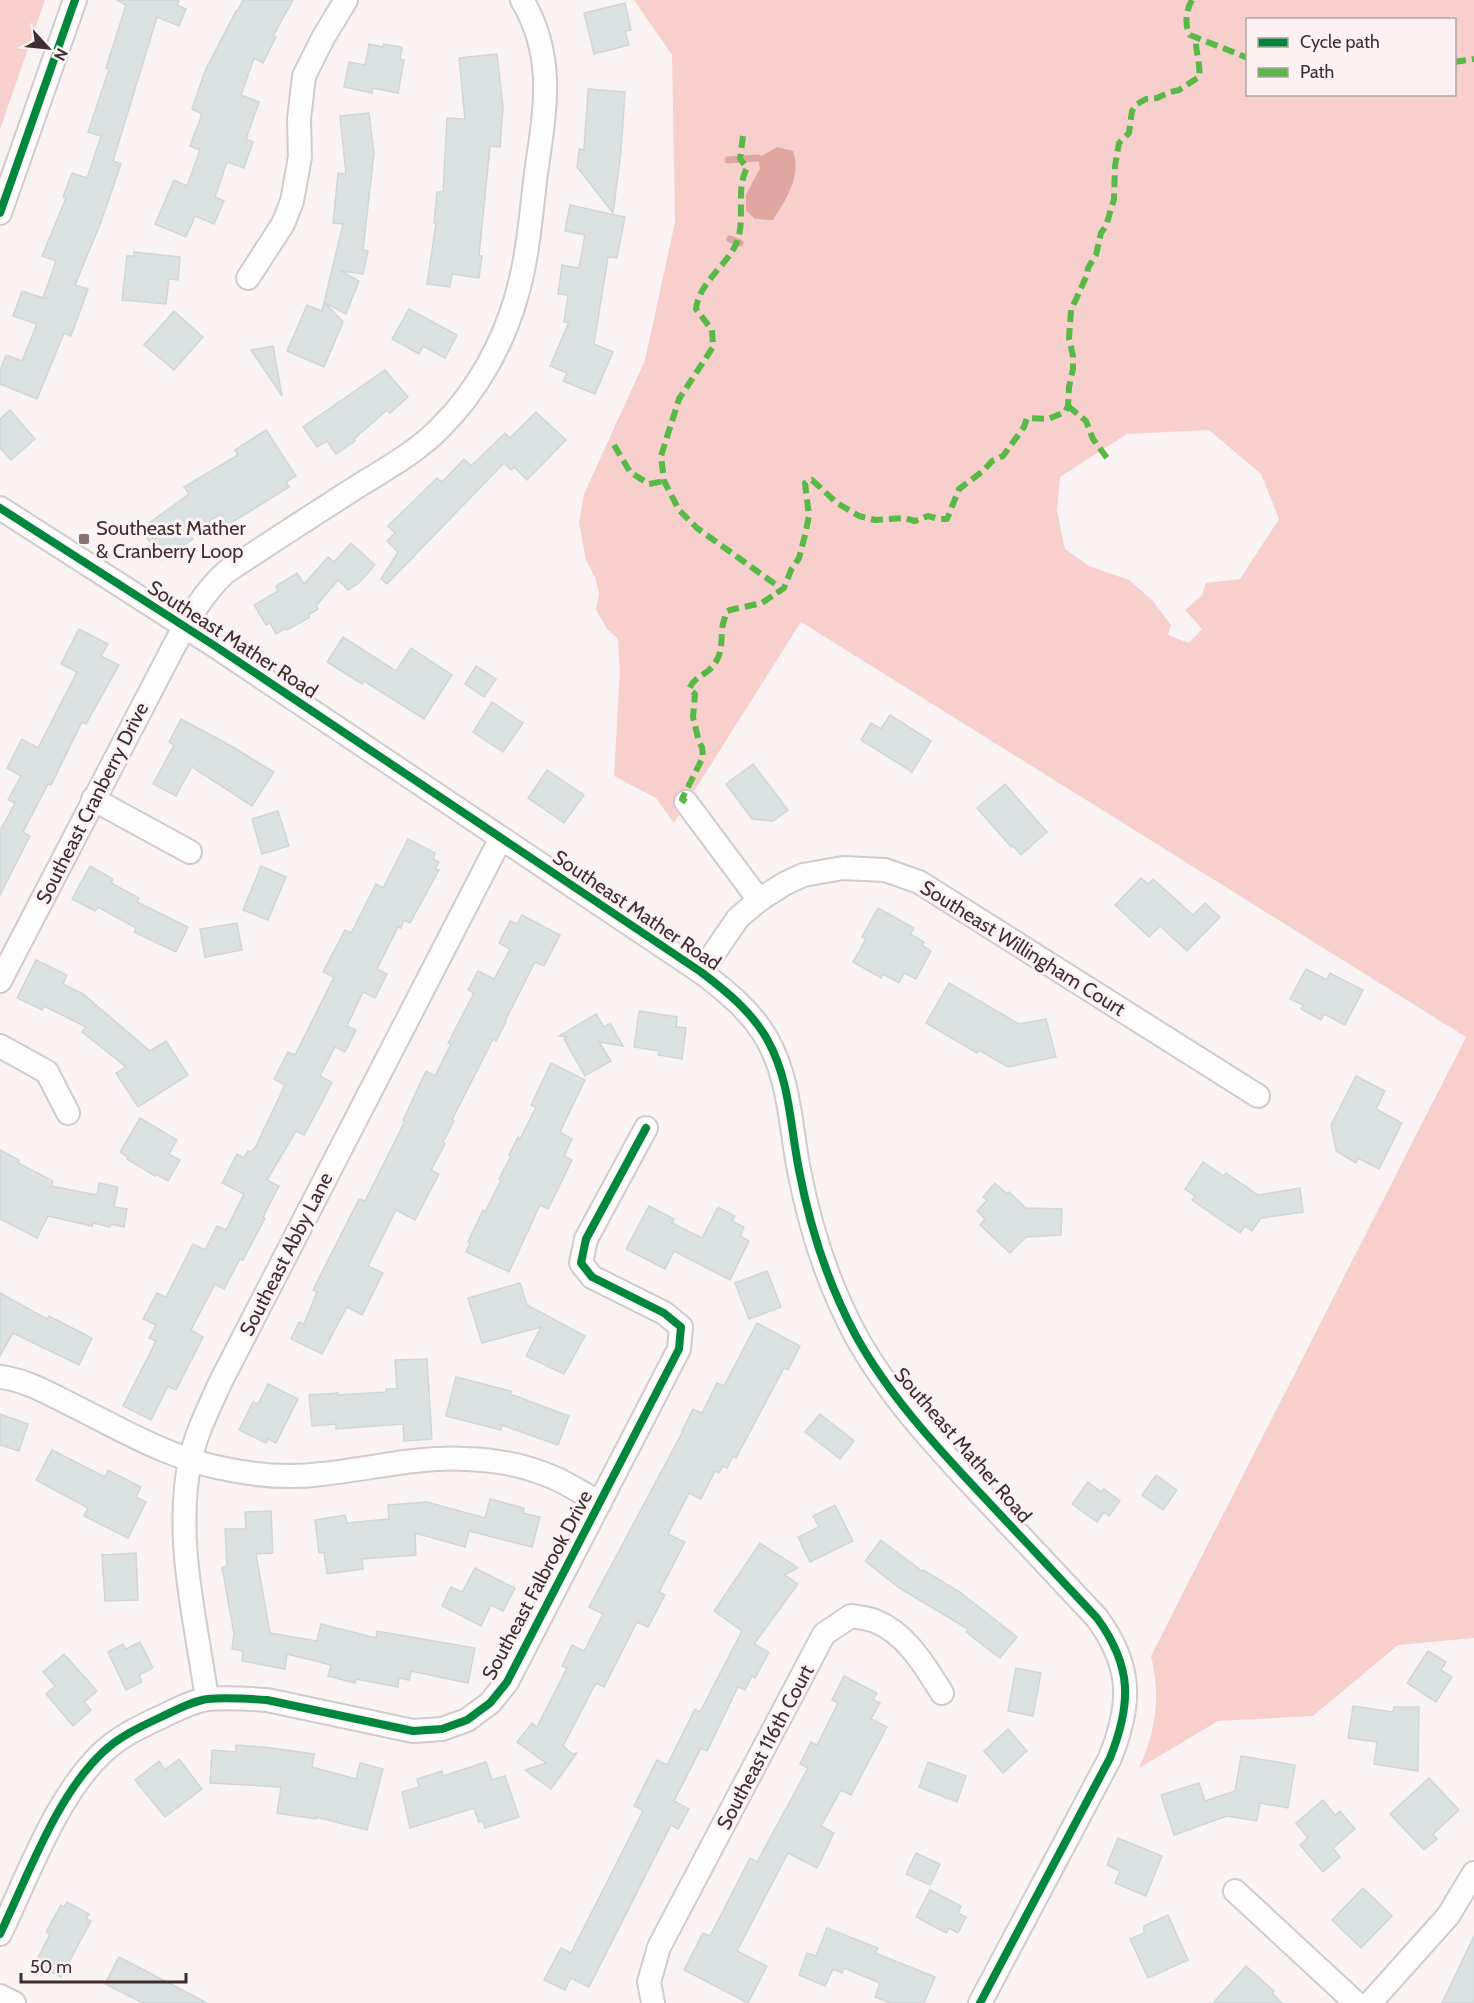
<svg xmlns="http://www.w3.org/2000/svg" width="1474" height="2003" font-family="Cabin,sans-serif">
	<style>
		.forest { fill: #f7d0cd; fill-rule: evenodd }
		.water { fill: #dfa6a2 }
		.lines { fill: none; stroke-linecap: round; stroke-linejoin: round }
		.stream { stroke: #dfa6a2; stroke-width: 7 }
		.building { fill: #dce1e2; stroke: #d1d7d9; stroke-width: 1.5 }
		.minor-casing { stroke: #d5cac9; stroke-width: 26 }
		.minor { stroke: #fefdfd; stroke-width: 22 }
		.quiet { stroke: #58b947; stroke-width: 6; stroke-dasharray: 12 6; stroke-linecap: butt }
		.cycleway-casing { stroke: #fbf2f1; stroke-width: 11 }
		.cycleway { stroke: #00873e; stroke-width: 8 }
		.poi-dot { fill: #817473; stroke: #fbf2f1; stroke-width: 2 }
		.labels { text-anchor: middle; stroke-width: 6; stroke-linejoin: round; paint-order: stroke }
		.poi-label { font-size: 20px; fill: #402f2e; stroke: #fbf2f1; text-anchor: start }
		.street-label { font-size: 20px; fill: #402f2e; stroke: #fbf2f1 }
	</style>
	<rect width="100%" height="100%" fill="#f9f4f3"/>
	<g class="forest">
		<path d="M0,0h45l-45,129z"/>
		<path d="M634,0h840v1638l-76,7 -85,71 -95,5 -79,47c17,-37 22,-72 12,-112l315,-619 -665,-415 -127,201 -18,-25 -42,-22 6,-105 -2,-32 -11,-10 -11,-20 3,-15 -4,-17 -9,-17 -7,-37 5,-29 61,-134 30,-138 -3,-167zM1248,20h206v74h-206zM1209,430l52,44 18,45 -39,60 -34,4 -4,12 -17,15 17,19 -13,14 -21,-8 3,-10 -18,-24 -24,-21 -40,-14 -24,-17 -8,-38 3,-34 67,-43z"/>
	</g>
	<path class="water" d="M777,147l16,4c9,24 -7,49 -20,69l-18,-1 -9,-9v-15l14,-27 -2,-10z"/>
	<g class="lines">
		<g class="stream">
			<path d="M728,160l30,-2"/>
			<path d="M730,239l10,4"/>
		</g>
	</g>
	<g class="building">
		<path d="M117,0h62l-2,5 9,4 -7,17 -22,-9 -44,144 8,3 -20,58 -26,63 13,4 -17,47 -7,-3 -27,66 -37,-15v-13l6,-16 16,6 15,-37 -24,-8 9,-25 21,7 13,-37 -14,-5 24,-58 -3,-1 9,-24 15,5 14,-42 -13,-4 21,-63 -3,-1 20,-63z"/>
		<path d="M243,0h50l-20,36 3,1 -13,26 -9,-5 -13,37 18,7 -13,37 7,3 -9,26 -17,-6 -12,35 9,4 -10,23 -19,-8 -9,21 -31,-13 19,-44 13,6 13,-36 -10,-4 12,-32 -10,-5 13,-38 31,-60h1z"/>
		<path d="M625,3l6,27 -6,1 4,14 -35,9 -10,-41z"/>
		<path d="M369,44l14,3 1,-3 18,3 -2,12 4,1 -6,33 -25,-5 -1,5 -28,-6 5,-25 16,3z"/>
		<path d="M497,54l6,53 -3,40 -10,-1 -11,110h3l-3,22 -27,-4 -2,13 -23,-3 9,-61h-2l3,-31h6l4,-74 18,1 -6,-61z"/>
		<path d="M588,89l37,3 -4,60 -8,61 -36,-46 2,-18 5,1z"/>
		<path d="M369,113l5,40 -11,97 5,1 -5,23 -22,-3 18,10 -13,33 -22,-12 19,20 -19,45 -37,-16 20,-46 15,6 21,-87 -10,-1 5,-50 8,1 -6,-58z"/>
		<path d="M570,205l55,12 -8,41 -9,-1 -14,87 19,8 -18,42 -32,-13 4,-8 -17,-7 19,-44h-5l4,-27 -10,-1 4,-29 17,3 6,-33 -20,-4z"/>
		<path d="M134,252l46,5 -2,23 -9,-1 -3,25 -44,-4 5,-44h7z"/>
		<path d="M409,309l48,26 -12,23 -22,-12 -4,8 -27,-15z"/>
		<path d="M174,311l29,26 -29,33 -30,-25z"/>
		<path d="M273,346l9,50 -31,-46z"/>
		<path d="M385,370l23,27 -18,16 -3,-3 -33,29 1,2 -19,13 -9,-13 -10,6 -14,-20z"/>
		<path d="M10,410l25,29 -24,21 -11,-12v-29z"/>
		<path d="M536,412l30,28 -39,40 -13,-13 -3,3 -7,-7 -117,121 -6,-5 17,-27 -11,-11 8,-8 -7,-7 49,-48 5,4 22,-23 7,7 34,-33 5,5z"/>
		<path d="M266,430l30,46 -10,6 3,5 -61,38 -7,-11 -32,19 4,6 -31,21 -21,-31 48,-35 -5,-7 54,-32 -3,-5z"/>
		<path d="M351,543l24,22 -15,17 -12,8 -10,-10 -22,26 2,3 -10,6 2,2 -23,13 -1,-2 -10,6 -6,-11 -4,2 -12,-20 24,-14 -2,-5 21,-13 7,11 24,-27 6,5z"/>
		<path d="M79,629l29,15 -7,12 18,9 -33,59 -4,-2 -31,63 -3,-1 -25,48 7,4 -30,59v-64l15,-28 -7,-3 13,-24 -14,-8 15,-29 16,9 39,-76 -16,-8z"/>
		<path d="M343,637l53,34 15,-23 41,27 -28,44 -60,-38 -2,3 -35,-22z"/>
		<path d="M476,666l20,13 -12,18 -19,-13z"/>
		<path d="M492,702l31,21 -20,29 -30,-20z"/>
		<path d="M890,715l41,26 -19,31 -51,-32 10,-17 10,6z"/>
		<path d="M181,719l52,28 41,25 -22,34 -60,-39 -16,29 -23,-12 21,-39 -5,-3z"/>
		<path d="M753,764l35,46 -15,11 -21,-2 -26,-35z"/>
		<path d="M547,770l37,25 -20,28 -36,-25z"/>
		<path d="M1005,784l42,48 -26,23 -9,-10 -1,2 -34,-39z"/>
		<path d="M278,811l11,35 -27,8 -10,-35z"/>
		<path d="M408,839l27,14 -2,6 6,3 -4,7 4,1 -29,53 -6,-3 -3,8 -3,-1 -21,42 10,5 -12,24 -12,-6 -16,34 9,4 -11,22 -10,-5 -15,29 12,6 -11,22 -17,31 -8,-4 -29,49 12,6 -16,31 2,1 -22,42 -3,-1 -16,30 -9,-5 -24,46 12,7 -27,53 -8,-4 -17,34 -28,-14 33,-65 -7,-3 7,-13 -13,-6 14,-26 9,4 27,-53 12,6 12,-24 9,4 18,-36 -22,-11 15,-29 7,4 4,-7 3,1 5,-6 29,-61 -11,-6 14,-27 7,3 39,-78 -11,-5 22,-42 6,3 25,-49 7,4z"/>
		<path d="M90,866l23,13 -2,4 28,15 -2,4 51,25 -12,25 -42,-20 2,-4 -38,-21 -3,4 -23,-12z"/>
		<path d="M261,866l25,11 -18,43 -25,-10z"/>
		<path d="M1141,878l7,6 5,-5 40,36 12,-12 15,14 -33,34 -27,-25 -11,11 -34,-32z"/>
		<path d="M878,908l36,20 -4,6 14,8 -2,3 9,6 -15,28 -12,-6 -5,10 -16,-9 -2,4 -28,-16 13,-23 -4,-2z"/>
		<path d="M522,915l38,20 -16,31 -9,-4 -30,59 1,1 -10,19 -3,-2 -41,81 2,1 -11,21 2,2 -14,26 8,4 -24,46 -19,-10 -28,56 15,7 -21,42 -15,-8 -25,47 -31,-15 8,-17 5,2 13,-32 -4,-2 46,-91 6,2 40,-80 -2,-1 23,-49 9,5 16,-32 -3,-1 26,-50 -6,-3 10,-19 16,8 16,-30 -11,-6 11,-22 7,3z"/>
		<path d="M237,923l5,27 -37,7 -5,-28z"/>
		<path d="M36,960l31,15 -4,9 20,10 67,57 16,-10 22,34 -50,32 -22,-34 10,-6 -44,-35 4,-5 -42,-21 -2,4 -25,-12z"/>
		<path d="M1306,969l21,11 3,-7 33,17 -18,35 -21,-11 -3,6 -20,-11 2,-4 -13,-6z"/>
		<path d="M949,983l70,41 27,-5 10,38 -48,10 -29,-17 -2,3 -51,-30z"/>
		<path d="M639,1011l38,6 -1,10 10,1 -4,31 -24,-4 1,-4 -25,-4z"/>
		<path d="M596,1014l8,13 6,-4 13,23 -24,-4 12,19 -26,15 -21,-37 3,-2 -8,-1z"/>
		<path d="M551,1063l34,17 -25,52 12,7 -8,17 8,4 -24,49 -8,-4 -31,67 -43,-20 4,-9 -2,-1 15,-32 2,2 16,-32 -2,-1 12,-23 -2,-1 9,-18 2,2 16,-32 -5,-2z"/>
		<path d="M1356,1076l29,15 -9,18 26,14 -23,46 -21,-11 -2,5 -20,-12 -5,-26z"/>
		<path d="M140,1118l37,22 -8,14 11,6 -12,21 -12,-7 -1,2 -28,-17 1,-2 -8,-5z"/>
		<path d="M0,1150l19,10 -1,3 35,18 -2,5 46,9 2,-12 19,4 -4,20 13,2 -3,18 -13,-3 -1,3 -17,-4 -1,3 -44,-10 -11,22 -37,-19z"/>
		<path d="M1203,1162l21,14 2,-3 32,22 42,-7 3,24 -42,6 -9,13 -7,-5 -5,7 -48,-33 3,-4 -10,-7z"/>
		<path d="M995,1183l12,11 2,-2 17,16 36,1 -1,26 -35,2 -16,16 -30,-28 5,-6 -8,-8 10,-11 -4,-3z"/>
		<path d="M649,1206l25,13 -2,4 30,15 16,-31 17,9 -3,5 12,6 -4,9 9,5 -19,39 -56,-29 -9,18 -39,-20z"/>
		<path d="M767,1271l14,36 -32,12 -14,-36z"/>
		<path d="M520,1283l7,22 58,31 -21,38 -38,-18 15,-29 -59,16 -14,-45z"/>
		<path d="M0,1293l47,26 2,-3 43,22 -13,27 -66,-32 -13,23z"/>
		<path d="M757,1323l43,23 -12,24 -4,-2 -48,90 -3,-2 -6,12 -4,-2 -4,7 -4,-2 -14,28 -12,-6 -21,41 17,8 -26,50 6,3 -17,32 -11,-5 -33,65 -8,-4 -33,63 10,8 4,-1 -26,36 -26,-19 21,-7 -29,-21 15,-19 5,4 30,-59 -5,-2 10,-21 12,6 19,-37 -14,-7 94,-176h-1l11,-22 9,4 15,-30 7,3z"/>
		<path d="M427,1359l5,80 -28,2 -1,-17 -67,5v-5l-24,2 -3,-31 29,-2v2l48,-3v-3h11l-2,-29z"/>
		<path d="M456,1377l55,14 -1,3 59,22 -11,29 -56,-20 -1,5 -55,-14z"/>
		<path d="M268,1384l30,15 -22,44 -8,-4 -2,4 -27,-13 14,-28 5,2z"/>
		<path d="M0,1414l28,10 -9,27 -19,-6z"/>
		<path d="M820,1414l34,27 -14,18 -35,-27z"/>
		<path d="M52,1450l53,27 3,-7 33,17 -5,10 10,5 -18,36 -44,-22 4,-8 -52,-28z"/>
		<path d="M1156,1475l21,15 -14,20 -21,-15z"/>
		<path d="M1088,1482l13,10 3,-3 16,12 -11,15 -5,-4 -7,10 -25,-18z"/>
		<path d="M490,1499l34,9 -1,5 17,4 -8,30 -63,-16 -4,16 -50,-14 1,22 -54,4 1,10 -36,5 -3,-22 -5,1 -4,-33 30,-5 2,8 42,-4 -1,-14 39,-3 58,16z"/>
		<path d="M835,1505l18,36 -43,21 -12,-25 21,-10 -6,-11z"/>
		<path d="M271,1511l2,42 -17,1 14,79 47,8 4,-17 55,14 1,-7 98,17 -7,35 -57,-12 -2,9 -10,-2 -1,9 -42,-8 -1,4 -27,-7 3,-11 -44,-11 -2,15 -43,-8 1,-10 -11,-2 2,-15 -12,-67 5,-1 -2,-37h21l-1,-17z"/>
		<path d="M881,1540l41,31 1,-1 37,22 57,45 -17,21 -34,-26 2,-3 -69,-41 -34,-27z"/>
		<path d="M760,1543l38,25 -14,7 14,9 -44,60 15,8 -14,26 -3,-2 -7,14 -7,-3 -31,64 -6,-3 -27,53 15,8 -11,20 -7,-4 -82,162 -18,-9 -6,12 -21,-10 17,-32 10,5 72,-142 -9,-5 23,-46 10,5 28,-56 5,3 42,-81 -28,-20z"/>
		<path d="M136,1553l2,47 -33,1 -3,-46z"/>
		<path d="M475,1568l40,20 -12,23 -12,-6 -10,21 -39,-20 9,-19 11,5z"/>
		<path d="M140,1642l13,26 -14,7 3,7 -16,8 -18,-38 15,-8 3,5z"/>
		<path d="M1428,1651l18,11 -5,8 11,7 -16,25 -29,-19z"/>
		<path d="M64,1654l33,37 -13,11 7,8 -18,16 -27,-32 9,-8 -12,-14z"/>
		<path d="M1016,1668l25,5 -8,43 -25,-5z"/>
		<path d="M844,1676l33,17 -4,7 7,3 -9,16 16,8 -36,68 -10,-5 -20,36 13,7 -17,35 -29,-15 -51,98 30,15 -19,37 -64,-33 19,-37 7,3 40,-78 7,4 51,-94 -8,-4 11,-22 6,3 21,-42 -6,-3z"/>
		<path d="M1353,1706l40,6 1,-5h25l-1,64 -44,-7 3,-22 -29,-4z"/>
		<path d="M1008,1729l19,22 -24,22 -19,-22z"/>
		<path d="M236,1745l28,2 50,7 -2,13 44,12 4,-16 23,6 -16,61 -51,-13v2l-39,-6 4,-26 -71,-4 2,-33 24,2z"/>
		<path d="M1241,1756l54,9 -7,43 -28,-5 -3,18 -30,-5 -53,19 -13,-40 38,-12 6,18 30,-10z"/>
		<path d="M179,1759l23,30 -37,28 -30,-37 24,-19 6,9z"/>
		<path d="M486,1762l6,18 13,-4 14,41 -34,11 -2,-7 -4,1 -5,-14 -64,20 -8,-36 17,-5 -2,-8 25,-8 1,5z"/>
		<path d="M928,1762l38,14 -9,26 -38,-15z"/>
		<path d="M1429,1778l30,32 -26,24 4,5 -13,11 -34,-36z"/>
		<path d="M1323,1800l12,15 5,-4 15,18 -22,19 7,9 -17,15 -23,-27 8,-7 -12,-15z"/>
		<path d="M1118,1838l44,18 -16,40 -31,-13 5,-12 -13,-6z"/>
		<path d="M916,1853l24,11 -10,21 -24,-11z"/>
		<path d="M1363,1888l29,28 -31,32 -29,-28z"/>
		<path d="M930,1890l31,16 -3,7 8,4 -8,16 -9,-5 -3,5 -30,-16z"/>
		<path d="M67,1902l22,12 -3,5 5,2 -30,56 -26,-13 15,-30 -4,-2 15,-27 3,2z"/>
		<path d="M1168,1915l20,45 -40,18 -18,-39 14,-6v-7z"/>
		<path d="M827,1928l51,20 -3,5 60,24 -11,26h-34l-15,-6 5,-14 -36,-15 -2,5 -9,-4 -8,17 -26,-11 8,-22 9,3z"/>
		<path d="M1474,1936v67h-32z"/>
		<path d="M119,1957l88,46h-64l-38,-19z"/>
		<path d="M1246,1966l28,25 -2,2 10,10h-69z"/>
	</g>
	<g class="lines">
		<defs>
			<g id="minor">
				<path d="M0,213l75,-213"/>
				<path d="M248,278l35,-54 9,-23 8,-44 -1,-38 5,-43 19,-38 23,-38"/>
				<path d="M0,508l215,138 486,326c25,19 50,39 66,67 23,41 23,86 32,131 11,58 29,114 57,166 32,58 78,108 123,156 39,42 79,84 118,126 35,48 35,85 13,140l-130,245"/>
				<path d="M93,799l97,53"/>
				<path d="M686,802l73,98"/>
				<path d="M701,972l37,-54 21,-18 25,-16 19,-9 40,-7 42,2 34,12 339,214"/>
				<path d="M0,981l173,-333c15,-28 29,-54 53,-76 42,-28 84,-55 126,-82 30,-19 64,-37 89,-63 35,-35 61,-81 75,-129 12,-40 15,-84 20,-125 9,-63 20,-116 -14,-173"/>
				<path d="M0,1046l47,26 21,41"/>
				<path d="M0,1377c28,3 55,20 80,32 49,25 96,52 151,61 30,6 61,8 91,4 48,-5 96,-18 145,-15 26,1 56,6 80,16 18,6 36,19 53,28"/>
				<path d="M207,1699c-11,-78 -33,-160 -17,-238 6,-28 19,-53 30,-78l281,-545"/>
				<path d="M1235,1891l121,112"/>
				<path d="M0,1934c28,-58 56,-138 103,-182 17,-16 37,-25 58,-35 15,-7 31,-16 47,-18 19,-2 40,0 59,1l146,31 29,-2 25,-9 23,-17 17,-21 172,-333 2,-22 -17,-14 -72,-36 -11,-14 5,-24 60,-111"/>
				<path d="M0,1996l14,7"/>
				<path d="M653,2003l-4,-21 10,-35 165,-313 27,-18c8,1 16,2 24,5 31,12 50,45 67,72"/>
				<path d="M1370,2003l78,-87 26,-43"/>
			</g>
		</defs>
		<use href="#minor" class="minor-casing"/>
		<use href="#minor" class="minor"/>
		<g class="quiet">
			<path d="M1192,0c-6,10 -8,25 -2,35l58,23"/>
			<path d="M1454,62l20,-3"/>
			<path d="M743,136l-3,23 7,9c-12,21 -1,50 -10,74 -10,24 -38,40 -41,67l16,21 1,17 -34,52 -18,57 3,25 15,29 18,18 78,56 5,9"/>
			<path d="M1068,406l18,15 7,18 14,19"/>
			<path d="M614,445l16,27 19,12 15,-3"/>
			<path d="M686,802l-4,-3 21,-42 -1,-10 -3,-5 -6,-25 2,-23 -6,-5c5,-11 12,-12 20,-19 13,-12 12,-23 13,-39 0,-7 3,-12 4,-19l4,-2 32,-7 22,-15 7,-18 8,-12 6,-23 4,-19 -4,-33 7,-3 25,23 22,13 16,4 29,-2 11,3 13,-5 11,3h8l12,-30 24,-18 9,-10 11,-5 21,-29 3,-9 21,1 17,-7 3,-6 1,-19 4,-18v-13l-4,-18 2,-28 16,-35 1,-7 8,-13 5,-22 5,-7 8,-27 1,-33 4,-23 10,-10 3,-22 5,-7 9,-5 11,-1 13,-6 9,-2 20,-13c2,-13 -4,-25 -3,-39"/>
		</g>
		<defs>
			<g id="cycleway">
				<path d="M0,213l75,-213"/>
				<path d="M0,508l215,138 486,326c25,19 50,39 66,67 23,41 23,86 32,131 11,58 29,114 57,166 32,58 78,108 123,156 39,42 79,84 118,126 35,48 35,85 13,140l-130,245"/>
				<path d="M0,1934c28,-58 56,-138 103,-182 17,-16 37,-25 58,-35 15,-7 31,-16 47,-18 19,-2 40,0 59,1l146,31 29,-2 25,-9 23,-17 17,-21 172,-333 2,-22 -17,-14 -72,-36 -11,-14 5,-24 60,-111"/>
			</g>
		</defs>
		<use href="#cycleway" class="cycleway-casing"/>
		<use href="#cycleway" class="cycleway"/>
	</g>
	<rect class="poi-dot" x="78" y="533" width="12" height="12" rx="3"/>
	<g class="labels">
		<g class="poi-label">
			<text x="96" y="535">Southeast Mather<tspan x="96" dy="23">&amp; Cranberry Loop</tspan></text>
		</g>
		<g class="street-label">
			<text transform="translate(233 639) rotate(33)" y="7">Southeast Mather Road</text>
			<text transform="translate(92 803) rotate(-63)" y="7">Southeast Cranberry Drive</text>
			<text transform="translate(637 910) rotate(34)" y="7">Southeast Mather Road</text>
			<text transform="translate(1023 948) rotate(32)" y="7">Southeast Willingham Court</text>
			<text transform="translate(286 1254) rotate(-63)" y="7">Southeast Abby Lane</text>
			<text transform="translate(963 1445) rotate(49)" y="7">Southeast Mather Road</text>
			<text transform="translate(537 1585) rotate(-62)" y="7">Southeast Falbrook Drive</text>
			<text transform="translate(765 1747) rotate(-62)" y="7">Southeast 116th Court</text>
		</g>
	</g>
	<rect x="1246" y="18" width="210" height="78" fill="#fbf2f1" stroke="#b0a4a3" stroke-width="1.5"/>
	<rect x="1258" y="38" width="30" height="9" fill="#00873e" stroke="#b0a4a3" stroke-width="1.5"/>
	<text x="1300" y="48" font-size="18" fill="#402f2e">Cycle path</text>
	<rect x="1258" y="68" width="30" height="9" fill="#58b947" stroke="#b0a4a3" stroke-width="1.5"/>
	<text x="1300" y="78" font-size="18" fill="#402f2e">Path</text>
	<g transform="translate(48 48) rotate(117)" stroke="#fbf2f1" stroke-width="4.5" paint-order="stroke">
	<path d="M0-4.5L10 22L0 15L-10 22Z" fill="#402f2e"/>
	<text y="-9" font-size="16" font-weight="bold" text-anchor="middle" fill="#402f2e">N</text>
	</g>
	<path d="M21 1973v9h165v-9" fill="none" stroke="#402f2e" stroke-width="3"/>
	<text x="30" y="1973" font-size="18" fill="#402f2e" stroke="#fbf2f1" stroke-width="4.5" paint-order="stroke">50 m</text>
</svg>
